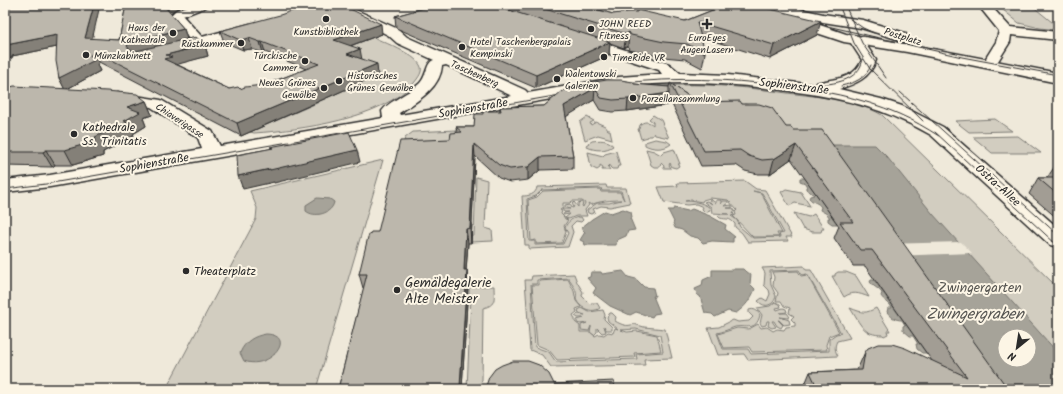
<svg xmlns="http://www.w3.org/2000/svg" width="1063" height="394" font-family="Kalam,sans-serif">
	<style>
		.green { fill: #d2cdc0; stroke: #7e7c76; fill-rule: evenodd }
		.water { fill: #a6a399; stroke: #75736d; fill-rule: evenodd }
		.pier { fill: #efe9da }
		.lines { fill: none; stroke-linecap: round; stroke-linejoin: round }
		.minor-casing { stroke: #2b2b2b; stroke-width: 3 }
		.tertiary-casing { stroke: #2b2b2b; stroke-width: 3 }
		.minor { fill: #fcf5e5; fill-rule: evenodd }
		.tertiary { fill: #fcf5e5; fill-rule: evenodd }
		.tram { stroke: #2b2b2b; stroke-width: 1 }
		.wall { fill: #a29d94; stroke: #2b2b2b }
		.shaded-wall { fill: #848078; stroke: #2b2b2b }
		.building { fill: #bcb7ac; stroke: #2b2b2b }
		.poi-dot { fill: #2b2b2b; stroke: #fcf5e5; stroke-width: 1.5 }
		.labels { text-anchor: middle; stroke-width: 4; stroke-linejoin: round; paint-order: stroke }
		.far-poi-label { font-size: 10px; fill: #2b2b2b; stroke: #fcf5e5; text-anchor: start }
		.far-street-label { font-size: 10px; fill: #2b2b2b; stroke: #fcf5e5 }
		.street-label { font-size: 12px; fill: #2b2b2b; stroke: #fcf5e5 }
		.poi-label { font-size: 12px; fill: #2b2b2b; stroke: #fcf5e5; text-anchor: start }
		.near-poi-label { font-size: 14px; fill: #2b2b2b; stroke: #fcf5e5; text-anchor: start }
		.near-park-label { font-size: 14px; fill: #555450; stroke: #fcf5e5 }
		.near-water-label { font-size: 16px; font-style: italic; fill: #565552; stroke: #fcf5e5 }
	</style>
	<rect width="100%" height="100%" fill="#efe9da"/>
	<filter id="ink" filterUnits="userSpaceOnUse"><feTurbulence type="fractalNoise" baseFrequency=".025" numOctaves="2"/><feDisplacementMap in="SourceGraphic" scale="8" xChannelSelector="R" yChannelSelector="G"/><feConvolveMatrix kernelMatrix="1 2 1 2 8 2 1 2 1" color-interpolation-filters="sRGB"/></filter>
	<g filter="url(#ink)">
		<g class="green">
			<path d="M997,5h34l27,22v3l-18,-2 -21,-5z"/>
			<path d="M373,37c12,6 40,16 47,28 4,6 -2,13 -6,18 -33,36 -113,47 -160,50l-4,-1 67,-29 3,-2 -1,-1 46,-20 7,2 10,-5 -9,-4 -38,-23z"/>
			<path d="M680,85c36,-1 72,3 107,8 32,4 68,6 95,22l176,173v101h-75l-184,-245 -42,-37 -12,-3 -6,2 -48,-4 -27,-8 -6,-8zM1005,336h24v24h-24z"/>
			<path d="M653,115l8,5 8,18 -14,-3 -1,-2 -2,3h-4v1l-7,2 -3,-10h1l1,-4c3,-4 9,-4 13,0v-3l-4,-3z"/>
			<path d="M587,117l7,4 -4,2 1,2 5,-3 9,4 3,4h2l2,9 -14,-4 -13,5 -5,-18z"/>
			<path d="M995,119l17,12 -43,1 -14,-11z"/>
			<path d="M456,130l-2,11 -52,8 3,-11 8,-6z"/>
			<path d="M1018,136l23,17h-49l-19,-16z"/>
			<path d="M655,139l12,2 4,3c-7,6 -19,5 -26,1v-3z"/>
			<path d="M592,141c7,-1 17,-2 21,5 -7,5 -18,5 -26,1l-1,-2z"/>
			<path d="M646,149l8,2 7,4 3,-3 10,-3 6,15h-2l1,2 -3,2 -4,-1 -2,-4 -1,2 2,3h-8l1,-2 -3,-3 -1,4h-6l-3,-2z"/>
			<path d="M616,151l4,15h-2l-1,3h-5l-2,-2v-2l-2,2 2,3h-8l1,-3 -3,-2v3l-3,2 -6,-3 -3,-15 15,4 2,-2z"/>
			<path d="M383,160l-67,229h-150l90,-170 1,-11 -7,-17z"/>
			<path d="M476,177l11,3 -2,48 7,2 1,11 -22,1v-7h3z"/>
			<path d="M745,181l11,8 9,1 27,47h-6l2,4 -40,1 -6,-9 -7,-6v-3c-6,-7 -8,-4 -15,-6l-2,-2 2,-2h9l-17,-1 -1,-6 -7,-5 3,-1 5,3 -3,-3 1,-2 6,4v-3h5v4l2,-3h5v2l-4,3 8,-1v3h-5h6l2,3 -2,1 1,3 -3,1 6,4 3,7 13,11 27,-1 -1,-3 5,-1 -22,-40 -9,-2 8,2 21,40h-5l2,4h-26l-20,-21 3,-1 -1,-3 2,-2 -9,-10 -18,-2 -7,2 -1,2 -11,-2 -6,1c8,0 16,1 24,6l1,3 -5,2 -3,-3 1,-2 -7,-3 -9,1 -23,-3 -6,-15 20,-1 -1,-3z"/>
			<path d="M606,185l1,3h19l4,15 -20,4 -9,-1 -8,3 2,3 -4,2 -3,-1 -1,-3 10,-7h12l12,-3c-8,0 -23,1 -30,5l-3,-2 1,2 -4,5 2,6h-11l-7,3 -4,-1 5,-4 -7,1 1,-2 5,-1h-5l-2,-3h8l-5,-2v-2l5,-1 2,4 2,-1 -2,-3 2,-2 4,5v-4l3,-1 2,1 -1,3 1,1 2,-4 -3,-2h-10l-2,2h-7v5l-3,2 2,1 -1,3 3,3 1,2 3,1 -4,6 2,6 -4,11 -26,1v-4l-5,1 -3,-41 9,-3 6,-6 57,-2 1,3h19l4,8 -3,-9h-19l-1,-3 -59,2 -6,6 -9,3 2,42h6v4l28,-1 5,-11 -3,-5c2,-7 9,-11 16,-11l2,3 -2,2 -5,-1 -5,5 2,6 -5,15 -39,2v-4h-4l-3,-49c6,0 14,-1 15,-9z"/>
			<path d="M786,189l15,3 9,14 -15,-3 -6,3 -8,-14z"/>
			<path d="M794,213l15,4 5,-3 10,15h-2l-1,3h-9l-9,-3z"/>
			<path d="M804,266l2,4h5l39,68 -13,3c-3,6 -2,10 1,15l-90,4 -4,-6 -26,1 -10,-27 11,-1 14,-7 5,2 11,-1 4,-4 -4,-4v-3c5,-2 9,1 11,5 -4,17 -14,10 -25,12 -6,2 -12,5 -18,6l6,16h25l3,5 78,-3v-12l7,-5 5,-1 -34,-59 -5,1 -3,-5 -29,1 1,14 5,11c-2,9 -11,13 -18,5l4,-3 5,3 3,-7 -1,-4 -5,-5 1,-12 -3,-5z"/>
			<path d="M798,271l3,5 6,-1 32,57 -10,4 -3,9 1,5 -75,2 -3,-5 -25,1 -6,-14 19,-6 12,1 9,-5 3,4 6,-1 6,4 4,-2 7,1 2,-3 9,-1v-3l-4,-4 3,-3 -5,-3 1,-5 -6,-2 -3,-5h-5l2,-8 -5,-7 1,-9 -2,-5z"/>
			<path d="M838,272h8l10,4 13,21c-11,-4 -16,-6 -25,0l-12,-21h3v-2z"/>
			<path d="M574,274l3,8 6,10 -1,4 8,8 1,-1h6l3,5c-8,6 -21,0 -24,-9 0,-2 1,-5 0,-7 0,-4 -6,-9 -7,-14l-32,2v4h-6l4,63 14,5 7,10 81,-3 -1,-5 27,-2 -3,-17 -24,-6 -15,1 6,2 10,-1 20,4 4,16 -27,2 1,4 -78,3 -8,-10 -12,-5 -5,-60h7v-4l29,-2 6,12 2,10 5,6 -5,2 1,3 -4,3 2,4v3l5,4v6h10l5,4 4,-2 5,1 4,-3 5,1 2,-5 3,1 -10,-8 -1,-4 3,-4h2l4,4 -1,4c7,4 12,6 19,3l10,3 21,2 7,29 -28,1 1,6 -94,2 -9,-12 -12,-5 -5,-70h6l1,-4z"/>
			<path d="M494,286c0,12 3,19 -11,22l-1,73 -5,6 -10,2 4,-93 -2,-1v-8z"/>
			<path d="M775,302l5,2 1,3 -5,1 1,2 6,-2 3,1 1,3 -7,1h7l3,4 -2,1 -8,-1 9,3 1,4 -6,1 -5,-5h-1l5,5 -2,3 -4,-2 -3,-5h-2l4,6 -4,1 -4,-2 1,-5h-2l-1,4 -4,1 -2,-3 2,-8 -5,-7 13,-2z"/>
			<path d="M582,308l7,4 14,-2 2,5 -1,4 8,8v3h-6l-2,-4 2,6 -4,1 -5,-5v4l-3,3 -4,-3 1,-6 -2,5 -8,-1v-5l6,-2 -7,1 -3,-1v-3l7,-2h-6l-3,-2 3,-2 7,1 -6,-2 -1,-3z"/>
			<path d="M850,308c13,5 15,6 26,0l14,23h-3l1,3 -4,2 -1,-1c-20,0 -22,-10 -33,-27z"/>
		</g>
		<g class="water">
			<path d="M818,145h57l12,12 45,56 126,140v36h-75zM1005,336h24v24h-24z"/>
			<path d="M800,178h5l32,46h-5l-4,-3v-3h2l-3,-4 -7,-4 1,-3c-3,-5 -8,-4 -12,-9l1,-2 4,-1 -8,-6v-2h1l-2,-4 -5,-2z"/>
			<path d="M317,198l13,1 4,3c-2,12 -20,16 -28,9v-6z"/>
			<path d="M674,208l14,3 4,-2 18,7 16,9 -1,4 10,8 -2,1v4l-21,-1 -9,2 -5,-5 -8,-2 -8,-6 -7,-2 -2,-5 1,-1 -6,-12h5z"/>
			<path d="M623,209l8,3 1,5 -2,1 5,12 -7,1 -2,5 -9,4 -1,5h-31l-1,-3 -4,-2 5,-8 -4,-4 11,-9 13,-8 6,2z"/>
			<path d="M733,269h10l3,3 5,2 -1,10 5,5c-4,10 -10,18 -19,24l-8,-2 -13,6 -3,-3 -7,-1 -5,-17h-2l-3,-7 7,-3 1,-6 9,-4v-6h21z"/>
			<path d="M623,271l5,6 8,2 8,8 9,1 2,8h-2l7,17 -6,1 -2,3 -16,-5 -6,3 -20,-9 -17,-13 3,-5 -9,-10 3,-1 1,-5h10l1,2z"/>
			<path d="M871,280h3l52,73h-4l-5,-4 -1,-5h2l-5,-8h-3l-7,-6v-4l2,-1 -3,-5c-7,0 -11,-3 -15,-8l1,-4h4c-3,-6 -8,-7 -11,-12l1,-3c-3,-5 -9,-6 -12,-11z"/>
			<path d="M266,334c32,1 4,37 -22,27l-4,-8c5,-12 14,-17 26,-19z"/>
		</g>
		<path class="pier" d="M961,242l11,11 -79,3 -8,-12z"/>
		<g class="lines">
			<defs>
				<g id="minor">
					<path d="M191,5h17l-2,2 -23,9 19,21 48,-13 5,1 1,3 -1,3 -81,21 -5,-1 -2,-3 2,-3 21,-5 -20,-24 6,-6z"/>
					<path d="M329,5h16l53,24 9,8 118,53 3,3 91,-16 43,-3 -3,-4 -82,-27 -2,-3 2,-3 5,-1 87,28 11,9 48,2 88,10 1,-2c18,-5 37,-3 45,-23l-13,-20 2,-3h10l15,23c-6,18 -20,24 -37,29l42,10 21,7 41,21 115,101v19l-8,-2 -119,-110c-55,-32 -104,-40 -166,-47 -49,-6 -97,-7 -146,-1l-569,100 -45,5v-12l45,-5 152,-26 -4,-11 -47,-31 -40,-6 -2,-3 2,-3 6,-2 44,7 51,31 8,15 163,-28 -1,-7c7,-10 28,-18 38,-28 7,-7 6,-21 14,-23l-37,-17 -9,-8 -57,-28zM446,65l66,31 -112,19 -1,-2c17,-11 41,-24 43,-47z"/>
					<path d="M978,5h12l20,22 48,5v8l-47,-5 -1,7 -12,19 -5,1 -5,-1 -2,-3 10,-16 3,-11z"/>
				</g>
				<g id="tertiary">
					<path d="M714,5h21l21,5 2,3 -2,3 -4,1 -36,-9z"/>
					<path d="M760,5h22l41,9 40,6 42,13 2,3 -2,3 -5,1 -39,-12 -38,-6 -61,-14z"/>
					<path d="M789,18l31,7 26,9 61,10 151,29v10l-151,-31 -63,-10 -33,-11 -27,-6 -2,-3 2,-3z"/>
				</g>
			</defs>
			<use href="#minor" class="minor-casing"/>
			<use href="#tertiary" class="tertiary-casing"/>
			<use href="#minor" class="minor"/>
			<use href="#tertiary" class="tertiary"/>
			<g class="tram">
				<path d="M839,5l15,38 16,26 53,52"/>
				<path d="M845,5l17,38 24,35"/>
				<path d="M850,19l13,9 11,5"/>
				<path d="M810,22l152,35 96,18"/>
				<path d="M624,83c52,-6 103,-4 154,2 41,5 83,12 121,29 14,6 27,14 40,22"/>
				<path d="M808,85c21,0 52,-2 55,-27"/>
				<path d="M841,86c13,-3 25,-7 30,-21"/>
				<path d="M900,92l158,143"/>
				<path d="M935,132l123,114"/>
				<path d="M5,189l41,-5 520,-90"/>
			</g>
		</g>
		<g class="wall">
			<path d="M5,5l87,34 27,1 7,-35h60l-10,4 -6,4 14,16 3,10 18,6 3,11 -32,8 53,25h11l24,-4 42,-16 -41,-17 -2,1 -11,-4 -9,1 -19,-8 -4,-11 162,3 -32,12 12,13 16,16 -137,61 -142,-74 -2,3 3,6 -33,18 79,12 6,14 -9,3 3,8 -13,8 1,2 -31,16v4l-30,9h-18l-3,2 -47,-1v-77h60l-6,-11 -2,-31 -45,9v2l-7,1z"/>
			<path d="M435,5h146l32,9 72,7 40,-16 92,30 -47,24 -69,-22 4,16 -3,15 -17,-9 -22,-2 -34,-7 -1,-4 -4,2 -14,-5 -1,12 -73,33 -140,-60 -1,-12z"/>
			<path d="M670,83l27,19 45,2 44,23 222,262h-205l7,-17 47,-2 8,-18 67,9 -67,-95h-12l-19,-28 5,-12 -48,-67 -21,15h-12l-13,-3 -9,-6 -35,1 -32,-68 -1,7 -41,6 -15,1 -12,-2 -6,-10 -28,16 7,40v13l-33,1 -12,10 -18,2 -11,-4 -24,-22 -4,87h-3l-2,27h1l1,15 -6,102 92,-3 61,5h-277l26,-101h-1l-4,-14 19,-42 72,-93 7,-7 -1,-5h18l9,-13 17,-3v-4l44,-1 18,-14 72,-8 35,3z"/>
			<path d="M1058,163v56l-29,-25 9,-16h9l8,-12z"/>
		</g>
		<g class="shaded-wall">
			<path d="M94,5h6l-10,44 -5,-11z"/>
			<path d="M165,5h21l-10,4 -7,5 -4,-7z"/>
			<path d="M821,21l-4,14 -47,24 4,-14z"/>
			<path d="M381,24l1,10 -46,17 -2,-11z"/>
			<path d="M184,29l3,10 -55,18 -5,-11 3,-5z"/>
			<path d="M629,32l-1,14 -4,2 2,-14z"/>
			<path d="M57,35l5,11 -50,10v2l-7,1v-12l1,-2z"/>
			<path d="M249,38l3,11 -9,1 -3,-10z"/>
			<path d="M260,42h2l3,10 -2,1z"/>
			<path d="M610,42l-1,13 -73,33v-13z"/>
			<path d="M205,45l3,11 -33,9 -11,-6 2,-4z"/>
			<path d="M360,49l2,11 -15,-6z"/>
			<path d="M94,51l5,11 -2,3 3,6 -35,19 -6,-12 31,-22z"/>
			<path d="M377,64l1,11 -137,61 -4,-13z"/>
			<path d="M595,88l-1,12 -30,18v-12z"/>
			<path d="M669,93l-1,12 -41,6 1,-12z"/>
			<path d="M146,101l6,14 -9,3 3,8 -13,8 1,2 -31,16v4l-30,9 -8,-15 30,-13 29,-16 3,-14z"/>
			<path d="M474,144l1,12 -4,87 -1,-15z"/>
			<path d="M796,145l-5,14 -21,15 4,-15z"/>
			<path d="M46,150l9,15 -3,2 -9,-15z"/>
			<path d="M357,150l3,12 -86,21v-1l-31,7 -5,-13z"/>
			<path d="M540,157v13l-12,10v-13z"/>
			<path d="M466,229l2,14 -3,42 -1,-15z"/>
			<path d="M467,270l1,15 -6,104h-2z"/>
		</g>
		<g class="building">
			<path d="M5,5h89l-9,33 34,2 7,-35h39v2l19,22 -54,12 -3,5 3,4 6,1 60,-14 9,8 -39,10 6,2 -8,2 65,30 9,-2 2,2 5,-2 19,-2 55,-21 -57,-22h-2l-11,-4 -9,2 -20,-9 60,-16 29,-10h33l39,19 -47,16 26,9 -13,5 30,10 -140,59 -143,-72 -4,5 5,4 -36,18 -3,-17 1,-26 -51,10v2h-1z"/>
			<path d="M435,5h58l117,37 -74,33 -141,-59z"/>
			<path d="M532,5h49l32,9 16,-2h8v-2l48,11 40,-16h28l68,16 -47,24 -77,-23 8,31 -18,-9 -23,-2 -33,-7 -2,-3 -3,2z"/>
			<path d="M607,80h14l12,2 1,2 35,3v6l-41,6 -15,1 -12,-2 -6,-10 -31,18 9,50 -33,1 -12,10 -18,2 -11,-4 -25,-21 -4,84 -4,1 -2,41h3l-7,117 26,-1 3,-9 6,-8 7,-4 11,-4h15l11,4 10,9 5,10 60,-3 1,8h-277l29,-115h-8l9,-37 3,-5h7l22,-91 50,-2 1,-6 11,-1 -6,-5h18l1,-13h8v-3h18l-1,-4 44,-1 18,-15v1l8,-6z"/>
			<path d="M670,83l27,19 43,-1 2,3h17l13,4 14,19h5l2,3h29l186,259h-190l-8,-17 52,-2 3,-18 3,-4 10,-4h14l13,4 62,29 -95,-127h-12l-20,-28h13l-57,-77 -22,14 -12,1 -13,-4 -9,-6 -36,1z"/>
			<path d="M14,86l93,5 30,3 9,7 -19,6 13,5 -16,9 4,1 -33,15 1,4 -31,9h-19l-3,2h-38v-63z"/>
			<path d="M349,132l8,18 -87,20v-1l-32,7 -1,-21 36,-7 -3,-1z"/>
			<path d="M1058,163v32l-20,-17h20l-3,-12z"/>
		</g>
	</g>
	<g class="poi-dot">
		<circle cx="326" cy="19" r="4"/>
		<path d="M705 18h4v4h4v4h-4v4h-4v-4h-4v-4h4z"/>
		<circle cx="591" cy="29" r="4"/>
		<circle cx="173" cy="33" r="4"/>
		<circle cx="241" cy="43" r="4"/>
		<circle cx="462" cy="47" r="4"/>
		<circle cx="86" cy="55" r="4"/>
		<circle cx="604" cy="57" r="4"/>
		<circle cx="305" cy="61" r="4"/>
		<circle cx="557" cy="79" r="4"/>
		<circle cx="339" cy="81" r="4"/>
		<circle cx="324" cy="88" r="4"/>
		<circle cx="633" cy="98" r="4"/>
		<circle cx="74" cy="134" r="4"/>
		<circle cx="186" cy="271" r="4"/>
		<circle cx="397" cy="290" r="4"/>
	</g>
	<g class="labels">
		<g class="far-poi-label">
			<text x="599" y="27">JOHN REED<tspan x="599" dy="12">Fitness</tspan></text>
			<text x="165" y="31" text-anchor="end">Haus der<tspan x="165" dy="12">Kathedrale</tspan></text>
			<text x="326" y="35" text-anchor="middle">Kunstbibliothek</text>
			<text x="707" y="41" text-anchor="middle">EuroEyes<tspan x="707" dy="12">AugenLasern</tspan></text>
			<text x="470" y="45">Hotel Taschenbergpalais<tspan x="470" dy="12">Kempinski</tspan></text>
			<text x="233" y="47" text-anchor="end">Rüstkammer</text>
			<text x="94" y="59">Münzkabinett</text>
			<text x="297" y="59" text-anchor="end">Türckische<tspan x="297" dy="12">Cammer</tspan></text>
			<text x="612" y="61">TimeRide VR</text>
			<text x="565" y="77">Walentowski<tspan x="565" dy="12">Galerien</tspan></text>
			<text x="347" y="79">Historisches<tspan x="347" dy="12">Grünes Gewölbe</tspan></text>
			<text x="316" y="86" text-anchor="end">Neues Grünes<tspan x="316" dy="12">Gewölbe</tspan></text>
			<text x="641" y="102">Porzellansammlung</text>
		</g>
		<g class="far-street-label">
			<text transform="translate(903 36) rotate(17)" y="4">Postplatz</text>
			<text transform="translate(475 73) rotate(24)" y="4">Taschenberg</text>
			<text transform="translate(180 120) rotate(33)" y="4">Chiaverigasse</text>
		</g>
		<g class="street-label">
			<text transform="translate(794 86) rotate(7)" y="4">Sophienstraße</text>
			<text transform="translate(473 108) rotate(-10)" y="4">Sophienstraße</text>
			<text transform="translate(154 163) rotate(-10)" y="4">Sophienstraße</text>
			<text transform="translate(998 185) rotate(42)" y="4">Ostra-Allee</text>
		</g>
		<g class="poi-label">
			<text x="82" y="131">Kathedrale<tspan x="82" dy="14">Ss. Trinitatis</tspan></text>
			<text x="194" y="275">Theaterplatz</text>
		</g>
		<g class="near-poi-label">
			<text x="405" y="287">Gemäldegalerie<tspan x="405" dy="16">Alte Meister</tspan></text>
		</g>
		<g class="near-park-label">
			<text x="980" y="292">Zwingergarten</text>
		</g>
		<g class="near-water-label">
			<text x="975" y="319">Zwingergraben</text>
		</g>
	</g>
	<rect width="1063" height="394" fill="none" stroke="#fcf5e5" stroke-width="20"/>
	<rect x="10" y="10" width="1043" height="374" fill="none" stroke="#2b2b2b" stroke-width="1.5" filter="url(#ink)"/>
	<g transform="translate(1017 348) rotate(210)"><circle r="19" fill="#fcf5e5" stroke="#a8a49b"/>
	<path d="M0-3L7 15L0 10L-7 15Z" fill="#2b2b2b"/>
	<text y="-6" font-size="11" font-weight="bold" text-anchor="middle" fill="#2b2b2b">N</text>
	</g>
</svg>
